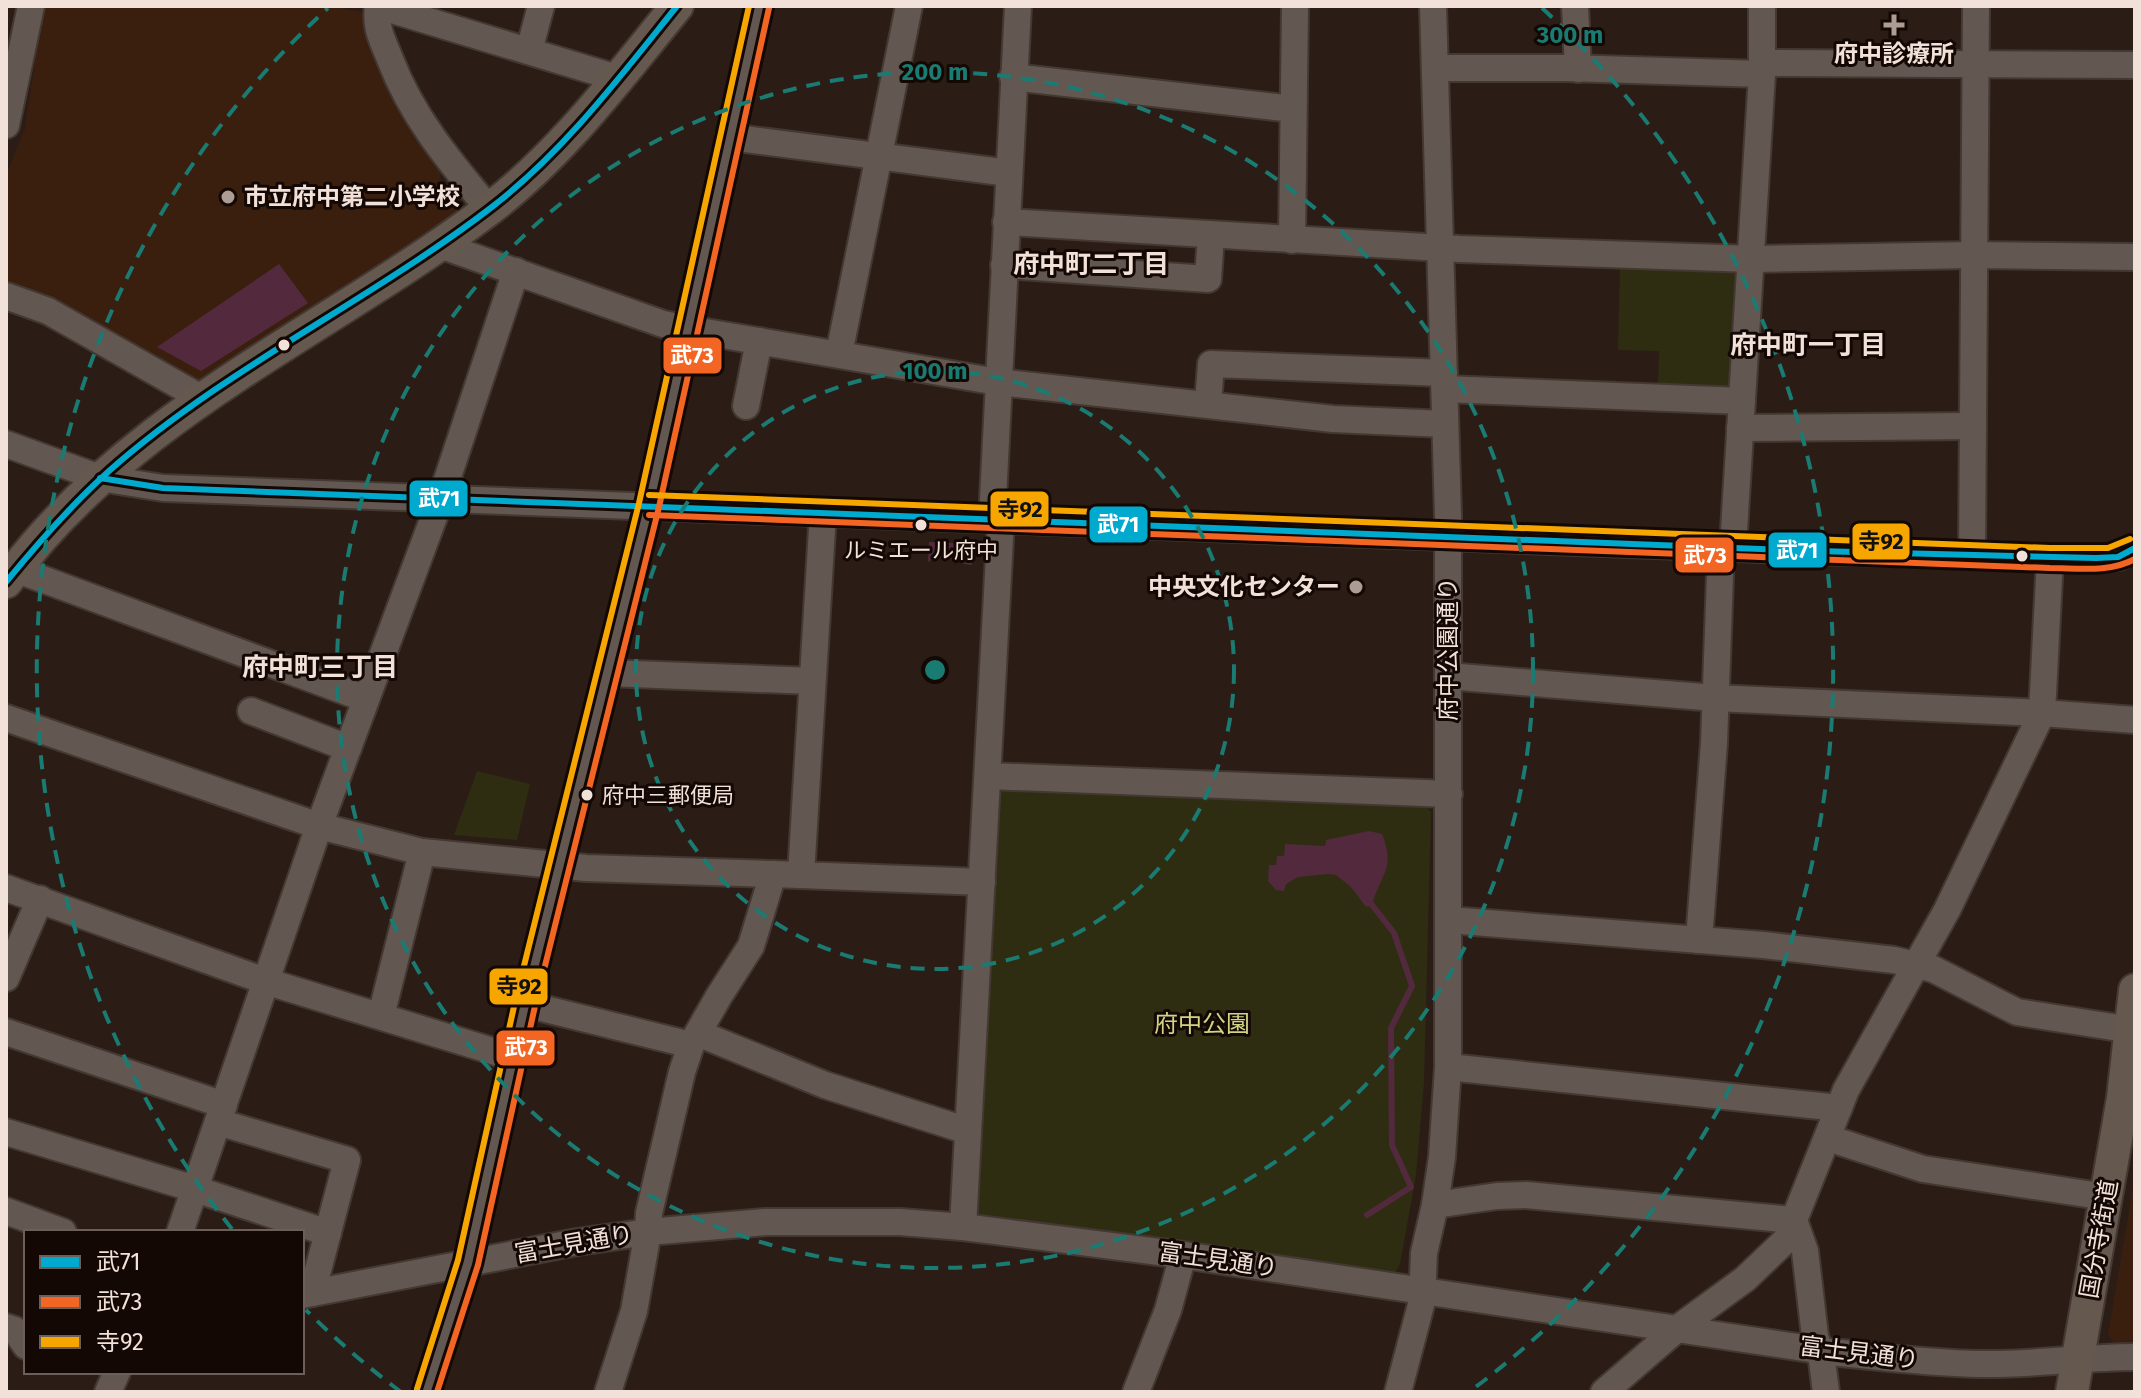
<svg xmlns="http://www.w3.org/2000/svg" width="2141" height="1398" font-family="'Fira Sans','Noto Sans JP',sans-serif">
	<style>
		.built { fill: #3b1f0e }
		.green { fill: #2e2d12 }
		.water { fill: #53293d }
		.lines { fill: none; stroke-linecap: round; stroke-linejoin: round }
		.stream { stroke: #53293d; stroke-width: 6 }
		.minor-casing { stroke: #433832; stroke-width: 30 }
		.major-casing { stroke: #433832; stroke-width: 36 }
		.minor { stroke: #625851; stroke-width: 26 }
		.major { stroke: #65584e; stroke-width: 32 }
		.bus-1-casing { stroke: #130804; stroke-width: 12 }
		.bus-2-casing { stroke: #130804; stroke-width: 12 }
		.bus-3-casing { stroke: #130804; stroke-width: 12 }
		.bus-1 { stroke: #00a9ce; stroke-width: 6 }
		.bus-2 { stroke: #f26522; stroke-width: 6 }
		.bus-3 { stroke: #f7a600; stroke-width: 6 }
		.ring { fill: none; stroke: #1a7b73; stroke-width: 4; stroke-dasharray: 14 10 }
		.poi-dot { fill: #ac9c94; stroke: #130804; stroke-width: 3 }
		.bus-dot { fill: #f2e1d8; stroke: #130804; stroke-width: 3 }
		.labels { text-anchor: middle; stroke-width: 6; stroke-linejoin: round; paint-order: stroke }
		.bus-label { font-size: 22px; fill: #f2e1d8; stroke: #130804 }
		.poi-label { font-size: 24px; font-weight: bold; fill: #f2e1d8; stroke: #130804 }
		.street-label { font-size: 24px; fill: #f2e1d8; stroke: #130804 }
		.park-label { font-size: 24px; fill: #d0d483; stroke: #130804 }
		.neighbourhood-label { font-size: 26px; font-weight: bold; fill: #f2e1d8; stroke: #130804 }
		.centre { fill: #1a7b73; stroke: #130804; stroke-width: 4 }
		.ring-label { font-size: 24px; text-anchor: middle; font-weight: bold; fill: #1a7b73; stroke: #130804; stroke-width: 6; stroke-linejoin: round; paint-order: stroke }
		.line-badge { stroke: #130804; stroke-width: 3 }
		.badge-label { font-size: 22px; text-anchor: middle; font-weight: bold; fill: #fff }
		.pale-badge-label { font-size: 22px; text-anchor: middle; font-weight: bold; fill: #111 }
	</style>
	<rect width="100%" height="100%" fill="#2b1d15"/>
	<g class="built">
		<path d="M43,6h287l32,6 33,83 46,71 -1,17 20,27 -43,32 -219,142 -192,-100v-109l19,-46z"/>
		<path d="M2135,1176v171h-17l-10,-12z"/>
	</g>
	<g class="green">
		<path d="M1620,263l115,5 6,7 -7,111 -7,6 -69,-3 1,-38 -41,-1z"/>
		<path d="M477,771l53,13 -13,56 -63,-5z"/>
		<path d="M1000,785l421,17 10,10 -7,270 -8,93 -16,89 -7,12 -415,-57 -6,-8 10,-224z"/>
	</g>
	<g class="water">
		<path d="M279,264l29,39 -107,68 -44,-24z"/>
		<path d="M929,542l44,2 -1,21c-17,0 -26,-15 -44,-3z"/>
		<path d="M1369,831l13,3c14,35 -1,39 -10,71l-6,2 -15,-20 -15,-12 -9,-1 -29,3 -12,7 -2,7 -8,-1 -8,-9 1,-16h7l1,-9h7l1,-12 40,2 1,-6z"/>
	</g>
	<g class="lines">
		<path class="stream" d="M1367,1215l44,-28 -19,-42 -1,-117 21,-42 -18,-53 -22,-28"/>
		<defs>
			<g id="minor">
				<path d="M378,6c-3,22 4,33 12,53 22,58 60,103 99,150"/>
				<path d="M379,6l238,72"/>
				<path d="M1575,6l3,63"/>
				<path d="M529,51l12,-45"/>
				<path d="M1763,63l372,2"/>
				<path d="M1435,68h132l195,6"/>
				<path d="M1013,77l280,32"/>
				<path d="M6,125l25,-119"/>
				<path d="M729,137l280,36"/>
				<path d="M1006,222l453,27 293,10 222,-4 161,2"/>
				<path d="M1292,240l3,-234"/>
				<path d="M440,245l223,79 48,9 287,49 335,37 112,5"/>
				<path d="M1004,265l204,14 3,-44"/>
				<path d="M6,296l42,15 155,88"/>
				<path d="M839,354l70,-348"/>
				<path d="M1445,389l297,12"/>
				<path d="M1208,404l3,-40 233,9"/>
				<path d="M746,406l13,-65"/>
				<path d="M1740,428l233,-2"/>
				<path d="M6,444l94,34 63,10 1653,63 280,7 22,-1 17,-9"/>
				<path d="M823,512l-22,363 181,7"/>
				<path d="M992,519l26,-513"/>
				<path d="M1733,547l29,-473v-68"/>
				<path d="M1972,555l4,-549"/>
				<path d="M15,569l351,130"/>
				<path d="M608,673l204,8"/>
				<path d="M1448,676l267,22 327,15 93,7"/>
				<path d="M251,711l97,37"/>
				<path d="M6,718l313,108 103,26 164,16 215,7"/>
				<path d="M988,776l461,18"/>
				<path d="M6,888l259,93 247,76"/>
				<path d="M1449,920l314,25 131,15 39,9 84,43 115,18"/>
				<path d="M1699,940l15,-197 7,-196"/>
				<path d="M6,978l34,-79"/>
				<path d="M525,1004l166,41"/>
				<path d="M381,1016l41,-164"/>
				<path d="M6,1032l218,73"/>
				<path d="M700,1034l125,51 143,46"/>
				<path d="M1448,1067l391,41"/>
				<path d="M218,1122l129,38 -35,133"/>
				<path d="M6,1132l189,57 133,44"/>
				<path d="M1828,1138l95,31 183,28"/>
				<path d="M1435,1205l62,-9 29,-1 268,25"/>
				<path d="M6,1211l57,21"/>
				<path d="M1794,1220l11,31 10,85 7,25 4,31"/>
				<path d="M963,1227l38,-708"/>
				<path d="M180,1232l139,-406 122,-328 75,-227"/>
				<path d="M302,1295l275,-53 71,-10 118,-10h134l63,5 220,28 648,97c49,5 99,11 149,12 52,1 103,-7 155,-7"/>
				<path d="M6,1327l9,3 11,16"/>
				<path d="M108,1392l9,-20"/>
				<path d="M427,1392l41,-129 57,-259 124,-499 110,-499"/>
				<path d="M608,1392l26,-81 14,-79 1,-19 33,-141 9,-27 28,-49 32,-50 22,-72"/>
				<path d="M1136,1392l32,-82 15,-55"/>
				<path d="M1398,1392l24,-91 2,-48 11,-48 7,-48 6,-90v-552l-15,-509"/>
				<path d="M1604,1392l74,-64 67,-49 41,-39 60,-150 101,-180 95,-197 8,-155"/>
			</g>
			<g id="major">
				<path d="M6,582c122,-168 320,-250 482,-372 73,-55 131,-133 189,-204"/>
				<path d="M2072,1392l51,-294 12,-108"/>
			</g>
		</defs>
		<use href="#minor" class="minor-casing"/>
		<use href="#major" class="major-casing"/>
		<use href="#minor" class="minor"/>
		<use href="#major" class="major"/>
		<defs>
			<g id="bus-1">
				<path d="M100,478l63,10 1653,63 280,7 22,-1 17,-9"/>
				<path d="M6,582c32,-39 65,-77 103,-111 115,-102 257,-168 379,-261 74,-56 131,-132 189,-204"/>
			</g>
			<g id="bus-2">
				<path d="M649,515l1401,53c28,0 59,5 85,-9"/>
				<path d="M437,1392l41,-127 57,-259 124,-499 110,-499"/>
			</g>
			<g id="bus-3">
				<path d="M649,495l1401,53h58l22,-9"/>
				<path d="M417,1389l41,-129 57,-258 124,-499 110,-497"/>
			</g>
		</defs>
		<use href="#bus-1" class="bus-1-casing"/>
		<use href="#bus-2" class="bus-2-casing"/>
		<use href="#bus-3" class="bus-3-casing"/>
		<use href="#bus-1" class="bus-1"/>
		<use href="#bus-2" class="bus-2"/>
		<use href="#bus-3" class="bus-3"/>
	</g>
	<g class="ring">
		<circle cx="935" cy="670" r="299"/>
		<circle cx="935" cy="670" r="598"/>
		<path d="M401 1392A898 898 0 0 1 306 1310M232 1229A898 898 0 0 1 328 8M1542 8A898 898 0 0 1 1469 1392"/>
	</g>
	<g class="poi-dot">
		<path d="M1890 13h8v8h8v8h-8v8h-8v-8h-8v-8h8z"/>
		<circle cx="228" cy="197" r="8"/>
		<circle cx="1356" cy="587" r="8"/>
	</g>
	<g class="bus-dot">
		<circle cx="284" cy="345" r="7"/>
		<circle cx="921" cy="525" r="7"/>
		<circle cx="2022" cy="556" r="7"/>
		<circle cx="587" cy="795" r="7"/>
	</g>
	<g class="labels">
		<g class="bus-label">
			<text x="921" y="558">ルミエール府中</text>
			<text x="602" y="803" text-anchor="start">府中三郵便局</text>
		</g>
		<g class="poi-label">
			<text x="1894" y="62">府中診療所</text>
			<text x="244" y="205" text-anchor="start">市立府中第二小学校</text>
			<text x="1340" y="595" text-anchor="end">中央文化センター</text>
		</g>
		<g class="street-label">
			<text transform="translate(1448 649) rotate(-90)" y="8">府中公園通り</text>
			<text transform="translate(2099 1239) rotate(-80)" y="8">国分寺街道</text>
			<text transform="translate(574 1244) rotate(-10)" y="8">富士見通り</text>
			<text transform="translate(1218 1260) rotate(8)" y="8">富士見通り</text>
			<text transform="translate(1859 1353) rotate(7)" y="8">富士見通り</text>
		</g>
		<g class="park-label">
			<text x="1202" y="1032">府中公園</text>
		</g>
		<g class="neighbourhood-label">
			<text x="1091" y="273">府中町二丁目</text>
			<text x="1808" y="354">府中町一丁目</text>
			<text x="320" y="676">府中町三丁目</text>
		</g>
	</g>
	<circle cx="935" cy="670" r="12" class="centre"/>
	<g class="ring-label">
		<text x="1570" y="43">300 m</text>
		<text x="935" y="80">200 m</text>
		<text x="935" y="379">100 m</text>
	</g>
	<g class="line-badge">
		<rect x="662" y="336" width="61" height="39" rx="8" fill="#f26522"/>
		<rect x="408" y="479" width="61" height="39" rx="8" fill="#00a9ce"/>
		<rect x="989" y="490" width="61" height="38" rx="8" fill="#f7a600"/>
		<rect x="1088" y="505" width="61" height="39" rx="8" fill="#00a9ce"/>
		<rect x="1851" y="522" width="60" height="39" rx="8" fill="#f7a600"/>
		<rect x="1767" y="531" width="61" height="38" rx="8" fill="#00a9ce"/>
		<rect x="1674" y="536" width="61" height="38" rx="8" fill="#f26522"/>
		<rect x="488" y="967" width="61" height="39" rx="8" fill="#f7a600"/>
		<rect x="495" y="1029" width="61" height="38" rx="8" fill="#f26522"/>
	</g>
	<g class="badge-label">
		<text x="692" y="363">武73</text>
		<text x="439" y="506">武71</text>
		<text x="1118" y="532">武71</text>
		<text x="1797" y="558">武71</text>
		<text x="1705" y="563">武73</text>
		<text x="526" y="1055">武73</text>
	</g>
	<g class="pale-badge-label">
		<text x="1020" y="517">寺92</text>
		<text x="1881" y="549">寺92</text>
		<text x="519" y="994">寺92</text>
	</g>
	<rect width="2141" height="1398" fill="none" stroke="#f2e1d8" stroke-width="16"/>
	<rect x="24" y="1230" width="280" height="144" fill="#130804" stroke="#6c5f59" stroke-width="2"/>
	<rect x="40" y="1256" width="40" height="12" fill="#00a9ce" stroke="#6c5f59" stroke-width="2"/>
	<text x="96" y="1270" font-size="24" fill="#f2e1d8">武71</text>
	<rect x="40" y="1296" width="40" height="12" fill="#f26522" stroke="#6c5f59" stroke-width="2"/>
	<text x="96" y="1310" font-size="24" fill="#f2e1d8">武73</text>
	<rect x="40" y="1336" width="40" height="12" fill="#f7a600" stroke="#6c5f59" stroke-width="2"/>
	<text x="96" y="1350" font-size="24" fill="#f2e1d8">寺92</text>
</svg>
